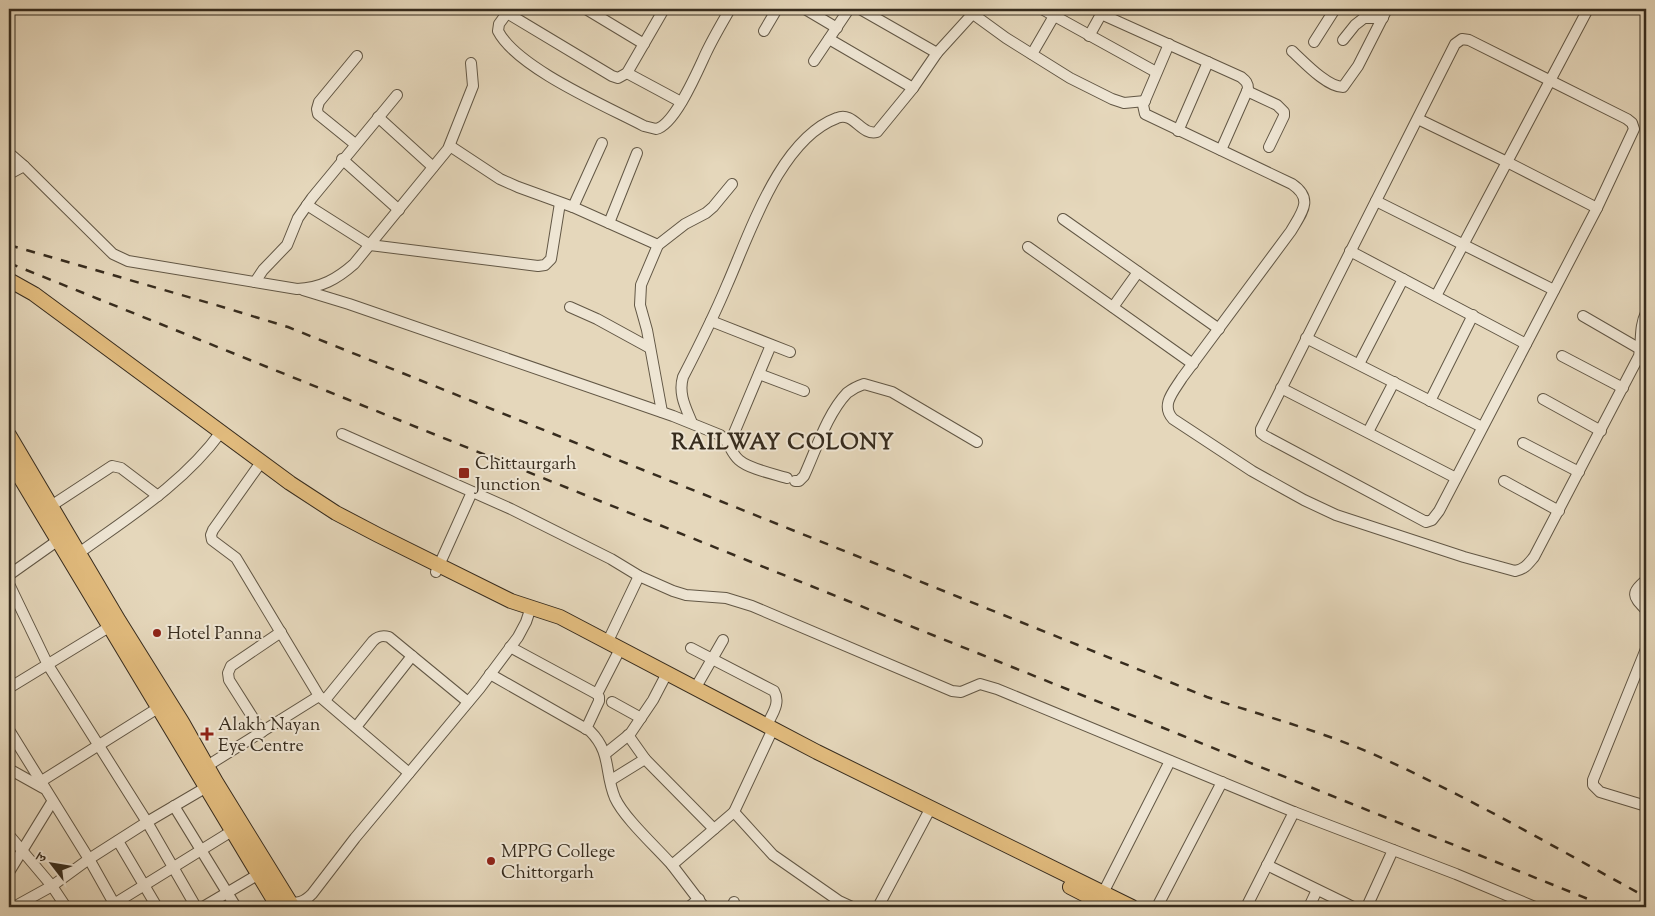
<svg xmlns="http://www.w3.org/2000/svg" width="1655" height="916" font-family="'Sorts Mill Goudy','Noto Serif Devanagari',serif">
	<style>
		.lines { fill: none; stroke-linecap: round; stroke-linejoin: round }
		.minor-casing { stroke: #625745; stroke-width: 12 }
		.major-casing { stroke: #372c1e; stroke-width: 16 }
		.minor { stroke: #eee5d3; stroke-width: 10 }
		.major { stroke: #e2bc7e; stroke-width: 14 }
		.rail { stroke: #372c1e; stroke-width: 2.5; stroke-dasharray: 9 9; stroke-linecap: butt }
		.poi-dot { fill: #8f2418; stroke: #eee5d3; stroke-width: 2 }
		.labels { text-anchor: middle; stroke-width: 4; stroke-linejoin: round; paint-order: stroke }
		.poi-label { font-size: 18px; fill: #372c1e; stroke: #eee5d3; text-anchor: start }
		.district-label { font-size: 22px; font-weight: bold; letter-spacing: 1px; fill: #372c1e; stroke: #eee5d3 }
	</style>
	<rect width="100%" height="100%" fill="#e5d7bb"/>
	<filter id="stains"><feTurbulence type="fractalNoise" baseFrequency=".004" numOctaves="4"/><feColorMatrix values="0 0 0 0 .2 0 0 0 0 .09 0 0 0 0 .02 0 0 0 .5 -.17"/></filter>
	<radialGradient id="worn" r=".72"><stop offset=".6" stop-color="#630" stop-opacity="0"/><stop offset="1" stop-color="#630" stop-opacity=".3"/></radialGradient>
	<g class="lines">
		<defs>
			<g id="minor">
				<path d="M499,9l8,4 -8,11 -1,7c19,37 108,75 146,95l12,3c19,-4 42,-59 50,-76 7,-15 16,-30 24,-44"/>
				<path d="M586,9l58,35"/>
				<path d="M805,9l32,19"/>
				<path d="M860,9l77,44"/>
				<path d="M1042,9l114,63"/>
				<path d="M509,10l-2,3 105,63 6,2 9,-5 37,-64"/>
				<path d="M973,14l33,24 64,40 42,21 12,4 21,-2"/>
				<path d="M1101,14l140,63c5,4 7,6 7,12l-27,61"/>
				<path d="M764,31l13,-22"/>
				<path d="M1089,36l15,-27"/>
				<path d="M829,39l84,49"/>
				<path d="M1462,39l7,1 158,79 5,4 2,6 -37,79 -158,303 -7,9 -6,2 -161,-86 -4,-3v-4l194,-385z"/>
				<path d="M1343,40l12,-15 9,-7h19"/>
				<path d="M1314,42l21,-33"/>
				<path d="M1169,44l-26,61 2,9 147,70c22,15 10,28 -1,47l-109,147c-8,13 -22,27 -9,41l79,52 52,29 32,15 128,42 51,14c10,-2 13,-7 19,-14l105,-201c3,-15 0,-29 7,-43"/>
				<path d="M1292,51c12,11 35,36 51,36l15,-21 29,-57"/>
				<path d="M1032,54l22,-38"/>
				<path d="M814,61l35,-52"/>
				<path d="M627,73l54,29"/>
				<path d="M1247,91l30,14 7,7v4l-15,31"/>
				<path d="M378,117l55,50"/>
				<path d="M1418,119l89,43 90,46"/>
				<path d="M1178,131l30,-69"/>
				<path d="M355,144l-37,-30 -1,-5 2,-7 38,-46"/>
				<path d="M450,146l50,33 18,8 55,20 85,38"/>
				<path d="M9,153l15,13"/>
				<path d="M342,159l57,51"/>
				<path d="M9,174l15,-8 89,88 15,7 169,28c24,-1 40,-10 57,-25l94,-115 25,-63 -2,-23"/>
				<path d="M1376,201l178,89"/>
				<path d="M307,205l63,40 168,21 7,-1 6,-6 9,-56"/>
				<path d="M573,207l29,-64"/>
				<path d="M1063,219l156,110"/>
				<path d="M609,223l28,-70"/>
				<path d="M1028,247l165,117"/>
				<path d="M1350,251l176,93"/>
				<path d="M255,282l8,-12 24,-25 11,-27 14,-20 85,-103"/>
				<path d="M303,290l46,14 324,112 47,19c10,7 10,17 19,25 10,9 35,14 48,18"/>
				<path d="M1436,296l152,-287"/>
				<path d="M570,307l27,12 53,29"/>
				<path d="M1113,307l25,-35"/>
				<path d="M1583,316l57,33"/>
				<path d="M711,321l79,31"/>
				<path d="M1306,338l176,89"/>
				<path d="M1562,356l61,32"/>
				<path d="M1359,364l44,-85"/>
				<path d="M759,374l45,17"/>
				<path d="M1281,388l175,90"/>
				<path d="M1543,399l58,32"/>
				<path d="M1430,401l43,-86"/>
				<path d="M662,412l-15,-82 -7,-25 1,-20 17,-40 27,-21 21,-11 7,-6 19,-23"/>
				<path d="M692,423c-6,-15 -14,-29 -9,-46 16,-31 31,-61 44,-92 23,-52 53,-146 110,-167 17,-7 24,18 40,14l36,-44 24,-35 40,-44"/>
				<path d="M1368,432l26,-50"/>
				<path d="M342,434l169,75 100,50 28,17 34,15 13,4 40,3 26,8 200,85 9,1 19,-8 17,5 297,123 162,62 79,33"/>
				<path d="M1523,443l56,29"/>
				<path d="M729,445l42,-100"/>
				<path d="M257,468l-44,62 -2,5 1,5 24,18 83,138 90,77"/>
				<path d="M795,481h4l5,-5c12,-26 23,-62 43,-83 5,-4 11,-7 17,-9l28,8 85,50"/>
				<path d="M1504,481l55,30"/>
				<path d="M51,506l61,-40 9,2 37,28"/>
				<path d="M79,553c50,-36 105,-70 142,-121"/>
				<path d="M436,572l36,-80"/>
				<path d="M9,575l48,-34"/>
				<path d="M1646,580c-16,14 -13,16 0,30"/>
				<path d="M9,584l39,81 99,157 49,85"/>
				<path d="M608,641l31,-65"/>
				<path d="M510,647l87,47"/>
				<path d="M691,648l83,43c7,12 -2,23 -7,34"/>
				<path d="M1646,649l-53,131v5l7,7 46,14"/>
				<path d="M490,674l100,57c22,22 14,41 25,67 9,20 42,50 57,67l62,-53 37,-79"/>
				<path d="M696,687l27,-47"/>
				<path d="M9,688l105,-64"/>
				<path d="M325,700l48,-59c5,-5 9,-6 16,-4l79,65"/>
				<path d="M612,702l29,16"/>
				<path d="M356,727l56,-71"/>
				<path d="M586,729l13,-28v-4l-2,-3 21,-41"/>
				<path d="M9,730l80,129 27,48"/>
				<path d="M262,732l-33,-52 -1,-7 3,-7 50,-34"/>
				<path d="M628,735l17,24"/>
				<path d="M605,754l25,-20 23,-34 12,-23"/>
				<path d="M207,766l112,-70"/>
				<path d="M9,769l34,19"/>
				<path d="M611,780l34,-21 69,70"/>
				<path d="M40,782l118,-74"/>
				<path d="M174,806l62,101"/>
				<path d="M734,812l39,43 66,46 13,6"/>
				<path d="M9,835l43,51 14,21"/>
				<path d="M118,841l39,66"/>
				<path d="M672,865l32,42"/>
				<path d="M1267,865l86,42"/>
				<path d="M9,872l43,-70"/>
				<path d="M1103,893l67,-132"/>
				<path d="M286,902c12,2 18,0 26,-8l43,-56 125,-150 38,-51 8,-15 5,-15"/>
				<path d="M14,907l38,-21 37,-27 58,-37 58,-34"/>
				<path d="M109,907l123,-76"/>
				<path d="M203,907l56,-33"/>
				<path d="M689,907l10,-8"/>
				<path d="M732,907l2,-5"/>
				<path d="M878,907l50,-94"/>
				<path d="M1157,907l65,-125"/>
				<path d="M1246,907l48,-95"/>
				<path d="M1309,907l8,-17"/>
				<path d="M1367,907l26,-57"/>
			</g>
			<g id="major">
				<path d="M9,280l25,14 256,189 46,30 42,22 133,66 49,16 257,135 315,155"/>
				<path d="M9,435l110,186 63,101 34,60 77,125"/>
				<path d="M9,459l269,448"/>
				<path d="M1070,887l39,20"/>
			</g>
		</defs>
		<use href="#minor" class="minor-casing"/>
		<use href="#major" class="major-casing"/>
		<use href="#minor" class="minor"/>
		<use href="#major" class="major"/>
		<g class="rail">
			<path d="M9,245l207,60 72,22 919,370c53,18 107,32 159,54 96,42 188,96 280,146"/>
			<path d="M9,263l1599,644"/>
		</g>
	</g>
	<g class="poi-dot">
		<rect x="458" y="467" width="12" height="12" rx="2.5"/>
		<circle cx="157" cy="633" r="5"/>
		<path d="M204.5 726.5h5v5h5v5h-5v5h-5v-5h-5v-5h5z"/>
		<circle cx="491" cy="861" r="5"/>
	</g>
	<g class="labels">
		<g class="poi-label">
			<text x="475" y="469">Chittaurgarh<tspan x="475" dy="21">Junction</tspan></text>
			<text x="167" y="639">Hotel Panna</text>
			<text x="218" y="730">Alakh Nayan<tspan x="218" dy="21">Eye Centre</tspan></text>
			<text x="501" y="857">MPPG College<tspan x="501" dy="21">Chittorgarh</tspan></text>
		</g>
		<g class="district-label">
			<text x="783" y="449">RAILWAY COLONY</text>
		</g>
	</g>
	<rect width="1655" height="916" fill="none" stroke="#e5d7bb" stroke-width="30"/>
	<rect x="10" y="10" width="1635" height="896" fill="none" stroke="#372c1e" stroke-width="2.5"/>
	<rect x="15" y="15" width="1625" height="886" fill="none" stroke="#372c1e"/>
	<g transform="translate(52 864) rotate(301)" stroke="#eee5d3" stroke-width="4" paint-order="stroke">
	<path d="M0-4L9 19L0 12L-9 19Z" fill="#372c1e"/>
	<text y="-8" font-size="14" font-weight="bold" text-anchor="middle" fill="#372c1e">उ</text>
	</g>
	<rect width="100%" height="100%" filter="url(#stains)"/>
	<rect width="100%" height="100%" fill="url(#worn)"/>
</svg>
